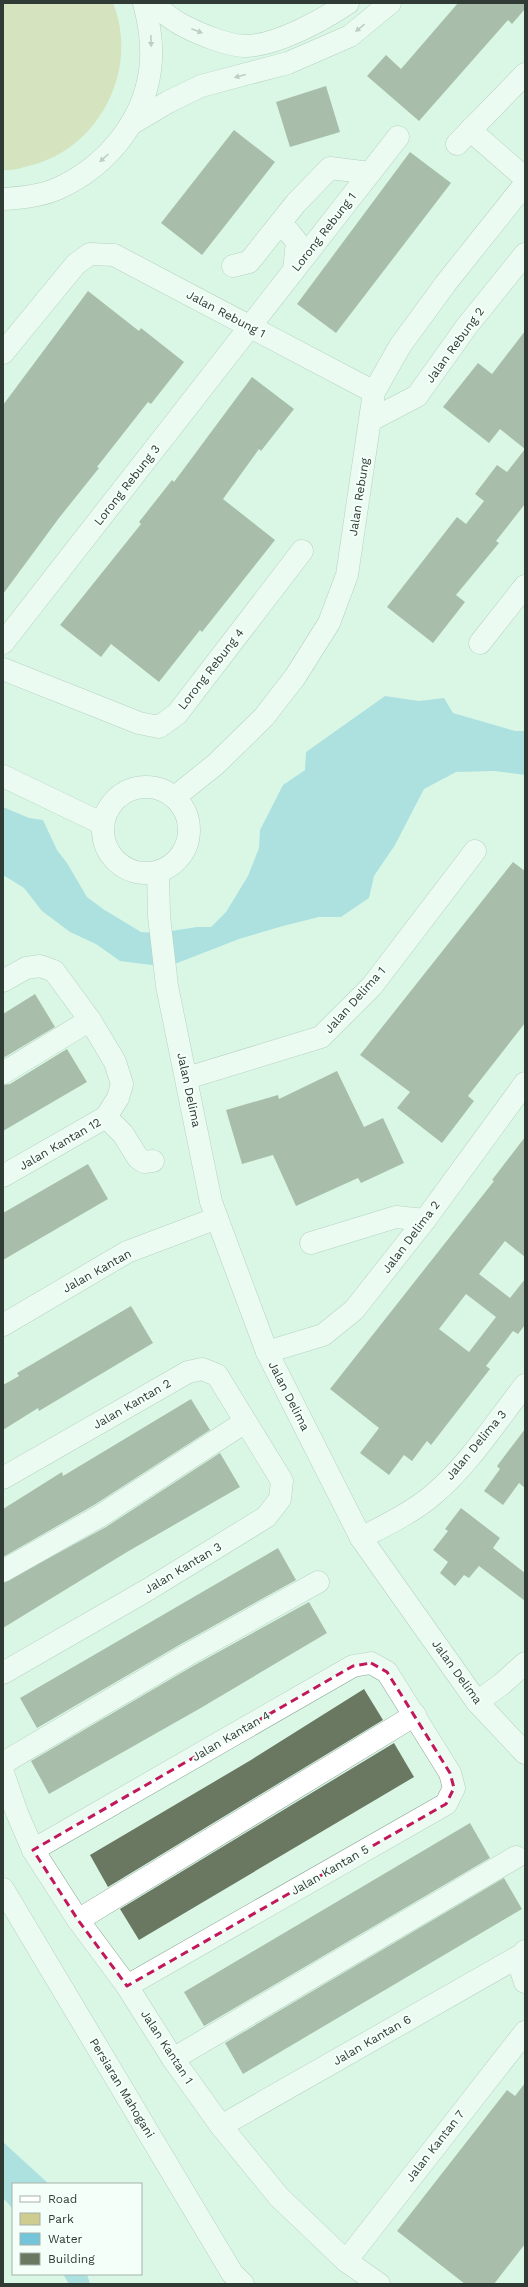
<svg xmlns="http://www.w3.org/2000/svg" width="528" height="2287" font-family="'Work Sans',sans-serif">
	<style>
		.green { fill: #cfcc90 }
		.water { fill: #74c5da }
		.building { fill: #6a7862; fill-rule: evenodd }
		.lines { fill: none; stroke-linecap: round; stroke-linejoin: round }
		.minor-casing { stroke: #88a394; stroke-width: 23 }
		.major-casing { stroke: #88a394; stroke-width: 23 }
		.minor { stroke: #fff; stroke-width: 22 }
		.major { stroke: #fff; stroke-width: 22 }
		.oneway { fill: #979d9a }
		.marked { fill: none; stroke: #c2185b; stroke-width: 3; stroke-dasharray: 8 5; stroke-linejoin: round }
		.labels { text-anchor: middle; stroke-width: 4; stroke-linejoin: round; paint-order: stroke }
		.street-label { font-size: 12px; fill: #2f3b34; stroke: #f4fff9 }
	</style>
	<rect width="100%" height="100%" fill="#daf7e6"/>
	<path class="green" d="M3,3h110c26,64 -11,141 -77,161 -12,3 -21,7 -33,6z"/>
	<g class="water">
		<path d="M385,696l34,5 25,-3 9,15 62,18h10v44l-31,-4 -38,1 -32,17 -29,56 -21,31 -5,22 -28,19h-22l-36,9 -44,13 -72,28 -47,-6 -24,-17 -26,-12 -28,-21 -18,-23 -21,-13v-68l26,11 14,2 14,30 10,13 20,34 16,12 38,23 17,1 39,-6h14l15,-15 22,-36 11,-28 1,-18 23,-45 22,-15 1,-18z"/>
		<path d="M3,2142l46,42h-36v25l-10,-11z"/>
		<path d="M63,2274h24l3,10h-21z"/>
	</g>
	<g class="building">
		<path d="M458,3h67v6l-13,15 -4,-4 -89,101 -52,-45 19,-21 15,14z"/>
		<path d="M326,86l14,46 -50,15 -14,-45z"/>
		<path d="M234,130l41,32 -73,93 -41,-32z"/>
		<path d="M410,152l41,31 -115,150 -39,-29z"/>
		<path d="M88,291l51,40 2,-3 43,34 -33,42 -3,-2 -51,65 2,1 -40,50 -56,76v-189z"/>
		<path d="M525,331v173l-29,37 3,2 -43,52 9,7 -32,41 -46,-36 70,-90 9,7 18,-23 -9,-7 22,-29 10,7 18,-23 -25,-20 -11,14 -46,-36 35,-44 14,11z"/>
		<path d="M252,377l42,32 -33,42 -2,-2 -36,50 52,41 -73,92 -2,-2 -41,52 -48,-38 -10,13 -41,-32 81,-101 -2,-2 33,-42 2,2z"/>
		<path d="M513,862l12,9v152l-57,73 6,5 -32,42 -45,-35 13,-16 -50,-37z"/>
		<path d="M35,994l20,33 -52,31v-44z"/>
		<path d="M67,1049l20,33 -84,49v-46l7,-1z"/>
		<path d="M337,1071l27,56 19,-9 21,45 -43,20 -3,-5 -62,28 -23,-51 -31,9 -16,-54 52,-15 1,4z"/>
		<path d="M525,1137v120l-20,-16 -26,33 31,24 15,-19v46l-7,9 -5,-3 -27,35 4,3 -59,76 -4,-4 -15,20 -8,-6 -15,20 -29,-22 19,-25 -49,-39 164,-208 -2,-1zM466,1294l30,23 -27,35 -30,-23z"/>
		<path d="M88,1164l20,35 -105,61v-47z"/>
		<path d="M131,1306l22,37 -114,68 -1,-3 -35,22v-45l16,-9 -2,-3z"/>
		<path d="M191,1399l19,31 -116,75 -91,52v-48l59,-37 1,4z"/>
		<path d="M525,1429v59l-6,-5 -16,22 -19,-14 16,-22 -3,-3z"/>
		<path d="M220,1453l20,34 -113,65 -124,76v-45l103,-56z"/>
		<path d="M461,1508l39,30 -7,10 32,25v28l-46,-35 -10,12 -5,-3 -9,11 -15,-13 8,-11 -15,-12 15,-19 -3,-2z"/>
		<path d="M278,1548l18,32 -115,64 -144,84 -17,-30z"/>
		<path d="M309,1602l18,31 -128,76 -150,85 -18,-33 162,-95z"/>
		<path d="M364,1689l19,31 -275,167 -18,-32 161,-95z"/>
		<path d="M394,1743l20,34 -275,163 -19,-31z"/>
		<path d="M470,1823l20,35 -286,168 -20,-34z"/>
		<path d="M504,1878l18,31 -279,165 -18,-31z"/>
		<path d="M525,2083v161l-31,40h-29l-68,-53 110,-141 8,6z"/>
	</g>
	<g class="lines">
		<defs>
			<g id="minor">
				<path d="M470,130l55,48"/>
				<path d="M457,144l68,-70"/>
				<path d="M278,227l11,5 8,10 -3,28"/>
				<path d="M233,266l16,-4 47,-59 34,-35 40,5"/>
				<path d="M3,353l73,-89 14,-10 24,1 260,137"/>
				<path d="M371,420l46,-24 50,-70 58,-72"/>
				<path d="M3,643l395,-506"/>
				<path d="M480,643l45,-57"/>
				<path d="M3,669l136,54 20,4 18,-13 125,-163"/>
				<path d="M3,776l100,48"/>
				<circle cx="146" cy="830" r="43"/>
				<path d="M175,797l41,-33 48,-47 31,-40 34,-54 18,-48 27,-183 26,-46 46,-63 79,-99"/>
				<path d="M158,872l1,44 8,70 44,216 56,150 94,186 116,164 48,51"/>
				<path d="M3,981l23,-13 14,-2 14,5 36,49 25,42 7,22 -4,14 -12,19 -103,59"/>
				<path d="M3,1073l87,-53"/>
				<path d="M187,1078l134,-41 51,-51 103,-135"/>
				<path d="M106,1117l17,17 15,24 6,4 9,-1"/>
				<path d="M311,1243l85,-26 29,3"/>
				<path d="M3,1325l124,-73 90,-34"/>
				<path d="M267,1352l56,-17 31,-25 71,-90 100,-137"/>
				<path d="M3,1478l185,-106 14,-3 15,6 65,106 -2,18 -14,18 -117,72 -146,84"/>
				<path d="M361,1538c25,-13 52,-26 73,-44 36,-31 62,-72 91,-109"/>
				<path d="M3,1571l97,-55 145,-94"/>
				<path d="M477,1702l25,-18 23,-21"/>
				<path d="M3,1763l184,-108 131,-73"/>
				<path d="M3,1773l14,40 16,37 45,70 49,66 46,73 48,67 58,71 67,64 33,23"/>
				<path d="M33,1850l320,-184 18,-3 16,9 63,101 4,15 -8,16 -319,182"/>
				<path d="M78,1920l337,-205"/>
				<path d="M525,1951l-5,16 5,15"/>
				<path d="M173,2059l343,-202"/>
				<path d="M221,2126l302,-172"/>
				<path d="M346,2261l179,-229"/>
			</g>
			<g id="major">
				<path d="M152,3c10,8 21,18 32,23 15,8 45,20 61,20 31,0 78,-26 103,-43"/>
				<path d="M131,124l37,-22 33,-16 87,-23 62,-27 40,-33"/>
				<path d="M3,199c19,-1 39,-3 56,-11 50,-23 89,-72 92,-128 1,-19 -2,-38 -7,-57"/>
				<path d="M3,1889l229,384 11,11"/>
			</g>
		</defs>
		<use href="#minor" class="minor-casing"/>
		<use href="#major" class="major-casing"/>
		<use href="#minor" class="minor"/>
		<use href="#major" class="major"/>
	</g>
	<defs><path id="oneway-solid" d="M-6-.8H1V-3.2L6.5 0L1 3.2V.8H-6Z"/></defs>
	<g class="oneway">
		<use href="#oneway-solid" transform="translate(360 28) rotate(141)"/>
		<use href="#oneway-solid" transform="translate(197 31) rotate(21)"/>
		<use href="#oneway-solid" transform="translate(151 41) rotate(88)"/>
		<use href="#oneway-solid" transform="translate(240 76) rotate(165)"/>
		<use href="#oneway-solid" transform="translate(104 158) rotate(138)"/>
	</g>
	<path d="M0 0H528V2287H0ZM371,1663l16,9 63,101 4,15 -8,16 -319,182 -49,-66 -45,-70 320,-184z" fill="#daf7e6" fill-opacity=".55" fill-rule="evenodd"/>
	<path class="marked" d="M371,1663l16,9 63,101 4,15 -8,16 -319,182 -49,-66 -45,-70 320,-184z"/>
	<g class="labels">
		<g class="street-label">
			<text transform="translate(324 232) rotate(-52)" y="4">Lorong Rebung 1</text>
			<text transform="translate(226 314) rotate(28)" y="4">Jalan Rebung 1</text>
			<text transform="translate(455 345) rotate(-54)" y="4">Jalan Rebung 2</text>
			<text transform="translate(127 485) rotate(-52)" y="4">Lorong Rebung 3</text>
			<text transform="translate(359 497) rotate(-81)" y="4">Jalan Rebung</text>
			<text transform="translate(211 669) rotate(-52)" y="4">Lorong Rebung 4</text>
			<text transform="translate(355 1000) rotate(-48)" y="4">Jalan Delima 1</text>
			<text transform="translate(189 1090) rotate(78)" y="4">Jalan Delima</text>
			<text transform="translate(60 1144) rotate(-30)" y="4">Jalan Kantan 12</text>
			<text transform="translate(411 1237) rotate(-53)" y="4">Jalan Delima 2</text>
			<text transform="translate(97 1271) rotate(-29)" y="4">Jalan Kantan</text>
			<text transform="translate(289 1396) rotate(63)" y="4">Jalan Delima</text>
			<text transform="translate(132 1404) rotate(-30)" y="4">Jalan Kantan 2</text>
			<text transform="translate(476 1445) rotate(-50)" y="4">Jalan Delima 3</text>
			<text transform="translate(183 1568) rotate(-31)" y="4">Jalan Kantan 3</text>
			<text transform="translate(457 1672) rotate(54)" y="4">Jalan Delima</text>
			<text transform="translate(231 1736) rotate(-30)" y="4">Jalan Kantan 4</text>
			<text transform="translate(330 1870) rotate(-30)" y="4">Jalan Kantan 5</text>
			<text transform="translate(372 2040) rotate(-30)" y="4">Jalan Kantan 6</text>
			<text transform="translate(167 2047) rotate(57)" y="4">Jalan Kantan 1</text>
			<text transform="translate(122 2088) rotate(59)" y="4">Persiaran Mahogani</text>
			<text transform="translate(435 2146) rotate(-52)" y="4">Jalan Kantan 7</text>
		</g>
	</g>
	<rect width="528" height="2287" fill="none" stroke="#2f3b34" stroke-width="8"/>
	<rect x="12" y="2183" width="130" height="92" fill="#f4fff9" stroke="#a5b1aa"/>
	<rect x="20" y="2196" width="20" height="6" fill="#ffffff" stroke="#a5b1aa"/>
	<text x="48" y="2203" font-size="12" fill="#2f3b34">Road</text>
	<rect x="20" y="2213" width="20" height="12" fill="#cfcc90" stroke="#a5b1aa"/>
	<text x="48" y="2223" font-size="12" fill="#2f3b34">Park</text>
	<rect x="20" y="2233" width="20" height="12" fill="#74c5da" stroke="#a5b1aa"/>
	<text x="48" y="2243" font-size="12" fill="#2f3b34">Water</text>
	<rect x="20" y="2253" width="20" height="12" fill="#6a7862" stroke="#a5b1aa"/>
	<text x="48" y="2263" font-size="12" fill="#2f3b34">Building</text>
</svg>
